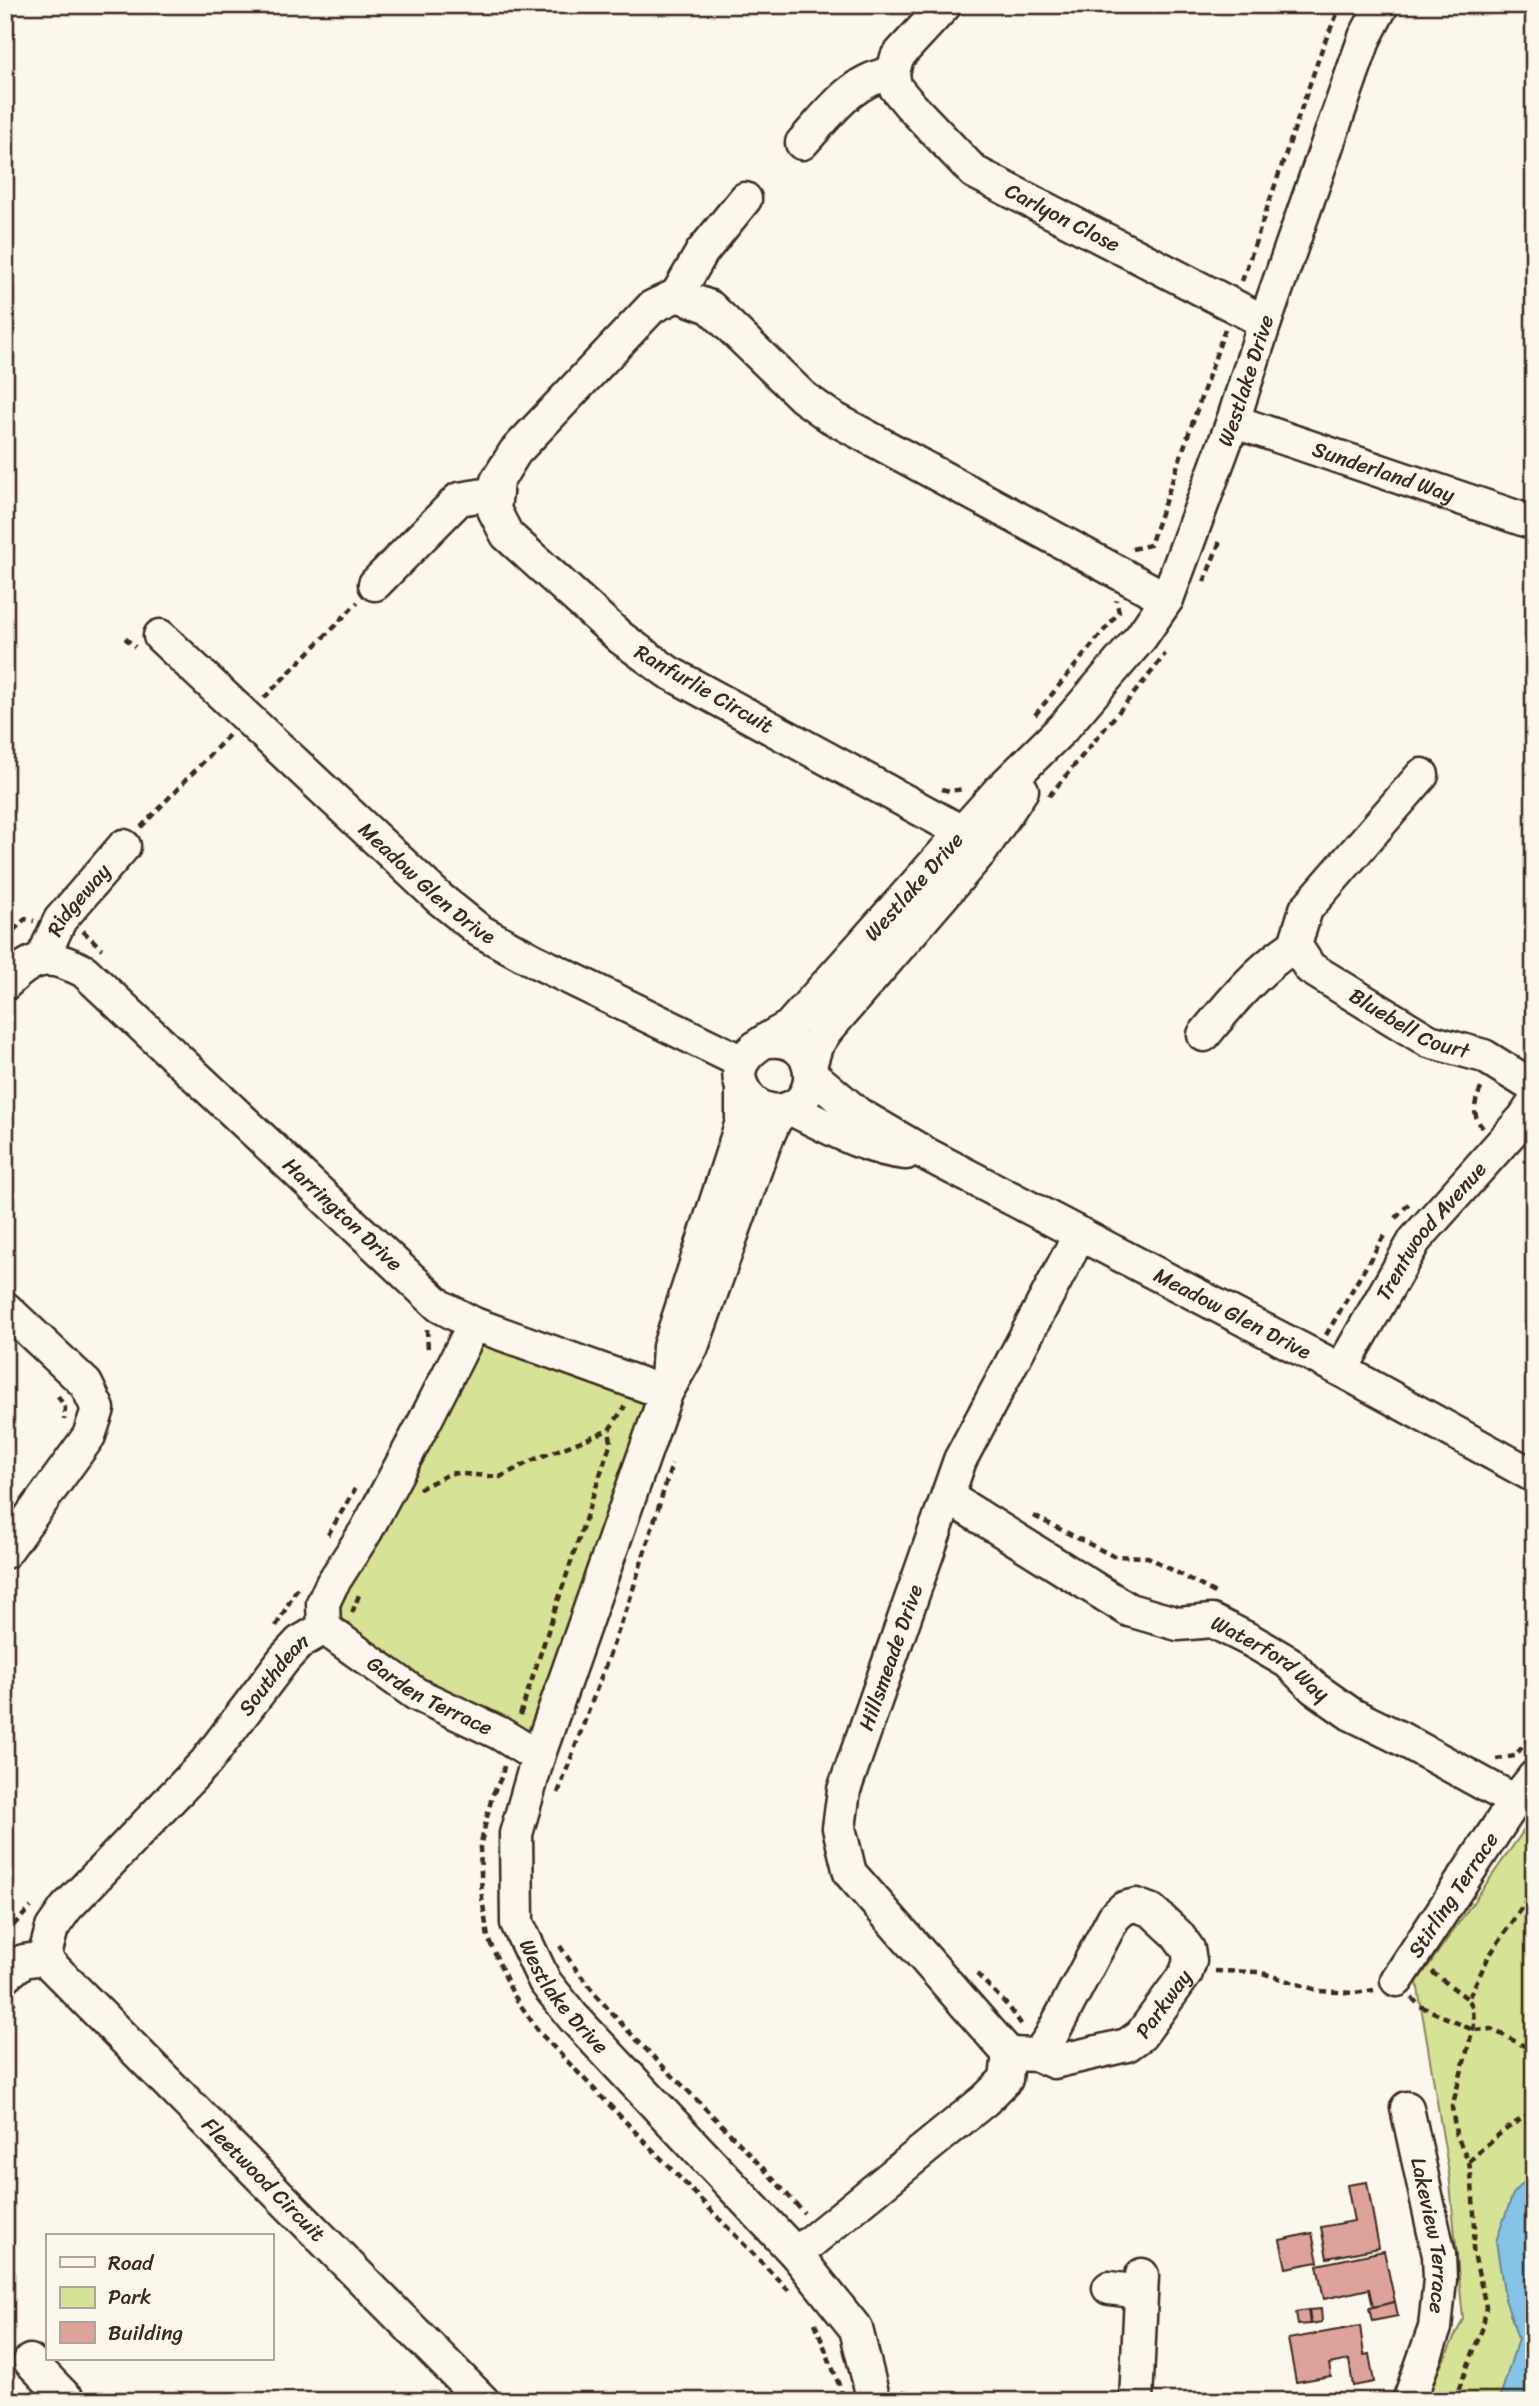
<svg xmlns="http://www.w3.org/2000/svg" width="1539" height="2406" font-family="Sriracha,sans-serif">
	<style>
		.green { fill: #d6e295; stroke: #88865a; stroke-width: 2 }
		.water { fill: #86c4e7; stroke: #688697; stroke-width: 2 }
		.building { fill: #dda39b; stroke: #3b2a1e; stroke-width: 2 }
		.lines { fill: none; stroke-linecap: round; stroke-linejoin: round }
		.minor-casing { stroke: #3b2a1e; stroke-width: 37 }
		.path { stroke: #3b2a1e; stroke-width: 4.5; stroke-dasharray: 7 5; stroke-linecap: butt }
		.minor { stroke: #fbf7ec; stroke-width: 32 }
		.labels { text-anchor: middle; stroke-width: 6; stroke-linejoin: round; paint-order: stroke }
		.street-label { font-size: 21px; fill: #3b2a1e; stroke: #fbf7ec }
	</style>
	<rect width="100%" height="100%" fill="#fbf7ec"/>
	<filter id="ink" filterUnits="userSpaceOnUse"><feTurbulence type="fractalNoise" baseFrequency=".0143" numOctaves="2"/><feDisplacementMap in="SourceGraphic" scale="14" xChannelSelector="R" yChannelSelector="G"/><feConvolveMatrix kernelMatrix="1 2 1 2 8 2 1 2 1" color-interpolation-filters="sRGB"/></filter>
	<g filter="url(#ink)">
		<g class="green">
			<path d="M481,1340l167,61 -125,347 -183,-128 1,-21z"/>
			<path d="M1534,1816v585h-106l1,-10 34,-72 -14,-146 -32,-191z"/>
		</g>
		<path class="water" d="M1534,2172v229h-35l19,-62 -13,-40 -9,-58 17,-47z"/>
		<g class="building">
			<path d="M1367,2182l12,66 -52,10 -6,-31 33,-6 -7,-36z"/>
			<path d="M1312,2233l6,29 -32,6 -6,-28z"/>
			<path d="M1384,2251l11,51 -22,5 -4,-18 -45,10 -7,-34z"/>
			<path d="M1395,2302l3,14 -26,5 -3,-13z"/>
			<path d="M1321,2309l1,13 -11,2 -2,-14z"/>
			<path d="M1308,2310l2,14 -12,1 -2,-13z"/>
			<path d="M1360,2326l4,29 5,-1 5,28 -21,4 -4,-26 -20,4 2,12 -35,6 -8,-43z"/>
		</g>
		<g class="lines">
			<defs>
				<g id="minor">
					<path id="s1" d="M945,5l-48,52 -4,16 2,14 15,18 64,67 291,150"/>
					<path d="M802,143c28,-30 48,-63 91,-70"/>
					<path d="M677,295l25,-43 43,-53"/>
					<path id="s2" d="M1233,421l301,102"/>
					<path d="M375,584l84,-85 37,-6"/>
					<path id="s3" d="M160,636l280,263 40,32 55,30 207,101"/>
					<path id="s4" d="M1422,775l-116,134 -11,36 15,23 119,73 55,15 50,31"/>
					<path d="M964,833l-296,-161 -47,-34 -114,-103 -13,-25 3,-29 18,-29 137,-145 25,-12 33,12 93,90 28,20 336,182"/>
					<path id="s5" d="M42,959l18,-39 64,-74"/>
					<path id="s6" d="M5,984c29,-29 43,-31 79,-13l356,335 34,18 192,69"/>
					<path d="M1204,1035c28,-34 54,-66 91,-90"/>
					<path id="s7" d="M763,1042c63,-12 60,75 8,68 -12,-2 -20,-8 -26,-18 -21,-33 21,-52 44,-65l210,-236 64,-63 78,-91 26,-38 66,-178 32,-99 100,-285 17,-32"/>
					<path d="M810,1066l6,-20 10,-15 156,-181 40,-60"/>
					<path id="s8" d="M811,1074l47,40 70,41 413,215 193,106"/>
					<path d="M789,1108c38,18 75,41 117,45"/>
					<path id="s9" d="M783,1110l-9,12 -10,23 -72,202 -26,46 -128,364 -22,77 1,89 28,59 28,35 223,237 60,75 18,72"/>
					<path d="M5,1308l81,76 12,25 -9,27 -84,116"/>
					<path id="s10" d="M1341,1370l74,-130 109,-122 10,-15"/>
					<path d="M667,1381l2,-34 73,-225v-34"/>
					<path id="s11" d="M948,1497l181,113 49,14 34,-3 38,19 38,22 26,26 37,26 47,23 117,64"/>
					<path id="s12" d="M324,1628l92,66 83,39 39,24"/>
					<path id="s13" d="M44,1958l439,443"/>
					<path id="s14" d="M5,1976l18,-15 21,-3 8,-30 14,-20 140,-146 78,-103 16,-17 24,-14 -1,-25 9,-19 34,-53 60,-112 48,-95"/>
					<path id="s15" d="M1397,1980l118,-179 19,-24"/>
					<path id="s16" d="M1009,2054l-159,-181 -11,-45 5,-38 116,-330 120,-226"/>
					<path id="s17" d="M1009,2054l29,1 16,7 73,-17 14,-10 45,-62 4,-12 -2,-12 -11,-15 -25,-23 -16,-6 -12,3 -10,9 -64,121 -12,17"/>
					<path id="s18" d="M1407,2108l32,147 1,24 -5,49 -26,73"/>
					<path d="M796,2254l189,-154 21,-21 3,-25"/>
					<path d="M1109,2288l32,4"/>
					<path d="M30,2361l39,40"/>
					<path d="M1136,2401l6,-126"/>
				</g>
			</defs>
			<use href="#minor" class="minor-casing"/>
			<g class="path">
				<path d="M1242,281l81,-235 18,-41"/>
				<path d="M1132,549l18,-4 75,-216"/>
				<path d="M1204,582l16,-41"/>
				<path d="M125,638l10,9"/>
				<path d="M264,698l94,-96"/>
				<path d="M1035,715l84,-103 -3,-12"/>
				<path d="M942,789l7,2 15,-2"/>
				<path d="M1049,796l105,-127 11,-15"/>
				<path d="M141,827l88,-92"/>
				<path d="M83,931l19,18"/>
				<path d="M5,939l20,-20 9,2"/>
				<path d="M1483,1128c-13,-14 -8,-29 0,-43"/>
				<path d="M1396,1218l15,-17"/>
				<path d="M427,1329l1,22"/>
				<path d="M1326,1335l59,-101"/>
				<path d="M58,1396l7,12 -1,12"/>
				<path d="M419,1489l32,-16 49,4 33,-17 76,-30 16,-24"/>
				<path d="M1034,1516l79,40 35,1 69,37"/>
				<path d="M328,1535l27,-46"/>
				<path d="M352,1613l7,-18"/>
				<path d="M276,1626l23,-41"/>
				<path d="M520,1715l91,-273 -2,-12"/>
				<path d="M1496,1759l19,-3 19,-24"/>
				<path d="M504,1766l-2,10 -10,20 -12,51 2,51 6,40 25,56 26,38 251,260"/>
				<path d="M558,1793l71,-191 43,-138"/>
				<path d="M5,1934l26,-27"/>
				<path d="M560,1946c33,51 76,94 119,136 43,43 85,86 125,131"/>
				<path d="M1215,1971l44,1 61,19 34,2 20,-3"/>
				<path d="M1432,1972l36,27"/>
				<path d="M977,1974l32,33 15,21"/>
				<path d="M1412,1998l8,8 53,24 18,-1 43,22"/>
				<path d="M5,2012l10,-10"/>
				<path d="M1469,2162c19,-20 40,-37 65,-50"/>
				<path d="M815,2323l26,67 1,11"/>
				<path d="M902,2391l3,10"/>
				<path d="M1454,2401l29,-74 3,-20 -13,-58 2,-21 -3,-45 -3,-21 -13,-28 -4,-27 22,-82 -1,-18 -5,-8 21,-43 45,-67"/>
			</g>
			<use href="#minor" class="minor"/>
		</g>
	</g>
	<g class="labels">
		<g class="street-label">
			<text dy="7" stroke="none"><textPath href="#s1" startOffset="317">Carlyon Close</textPath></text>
			<text dy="7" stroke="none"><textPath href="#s7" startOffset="1054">Westlake Drive</textPath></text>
			<text dy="7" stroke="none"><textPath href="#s2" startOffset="159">Sunderland Way</textPath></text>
			<text transform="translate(704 689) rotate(30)" y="7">Ranfurlie Circuit</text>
			<text dy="7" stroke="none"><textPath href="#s3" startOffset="364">Meadow Glen Drive</textPath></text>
			<text dy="7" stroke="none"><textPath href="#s7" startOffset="438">Westlake Drive</textPath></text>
			<text dy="7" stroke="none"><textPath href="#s5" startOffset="70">Ridgeway</textPath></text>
			<text dy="7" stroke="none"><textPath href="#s4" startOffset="357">Bluebell Court</textPath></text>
			<text dy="7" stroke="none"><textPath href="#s6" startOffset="444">Harrington Drive</textPath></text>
			<text dy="7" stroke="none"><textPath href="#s10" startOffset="166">Trentwood Avenue</textPath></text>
			<text dy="7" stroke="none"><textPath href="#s8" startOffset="486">Meadow Glen Drive</textPath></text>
			<text dy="7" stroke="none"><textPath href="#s16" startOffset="466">Hillsmeade Drive</textPath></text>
			<text dy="7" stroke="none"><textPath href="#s11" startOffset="368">Waterford Way</textPath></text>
			<text dy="7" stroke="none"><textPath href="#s14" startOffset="413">Southdean</textPath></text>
			<text dy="7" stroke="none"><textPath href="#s12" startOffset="126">Garden Terrace</textPath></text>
			<text dy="7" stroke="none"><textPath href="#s15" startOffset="102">Stirling Terrace</textPath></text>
			<text dy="7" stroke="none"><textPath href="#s9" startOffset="950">Westlake Drive</textPath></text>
			<text dy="7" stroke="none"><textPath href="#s17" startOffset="177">Parkway</textPath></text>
			<text dy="7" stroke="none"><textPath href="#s13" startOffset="312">Fleetwood Circuit</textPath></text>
			<text dy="7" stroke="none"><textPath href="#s18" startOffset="130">Lakeview Terrace</textPath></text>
		</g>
	</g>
	<rect width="1539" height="2406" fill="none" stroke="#fbf7ec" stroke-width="28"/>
	<rect x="14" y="14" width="1511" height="2378" fill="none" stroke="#3b2a1e" stroke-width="2.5" filter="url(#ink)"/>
	<rect x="46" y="2234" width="228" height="126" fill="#fbf7ec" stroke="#aea59a" stroke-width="2"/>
	<rect x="60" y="2257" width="35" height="10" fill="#fbf7ec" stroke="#aea59a" stroke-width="2"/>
	<text x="108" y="2270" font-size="21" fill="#3b2a1e">Road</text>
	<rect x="60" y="2287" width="35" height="21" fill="#d6e295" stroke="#aea59a" stroke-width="2"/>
	<text x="108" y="2304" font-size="21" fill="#3b2a1e">Park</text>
	<rect x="60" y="2322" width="35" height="21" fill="#dda39b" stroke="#aea59a" stroke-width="2"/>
	<text x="108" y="2340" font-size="21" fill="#3b2a1e">Building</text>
</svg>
